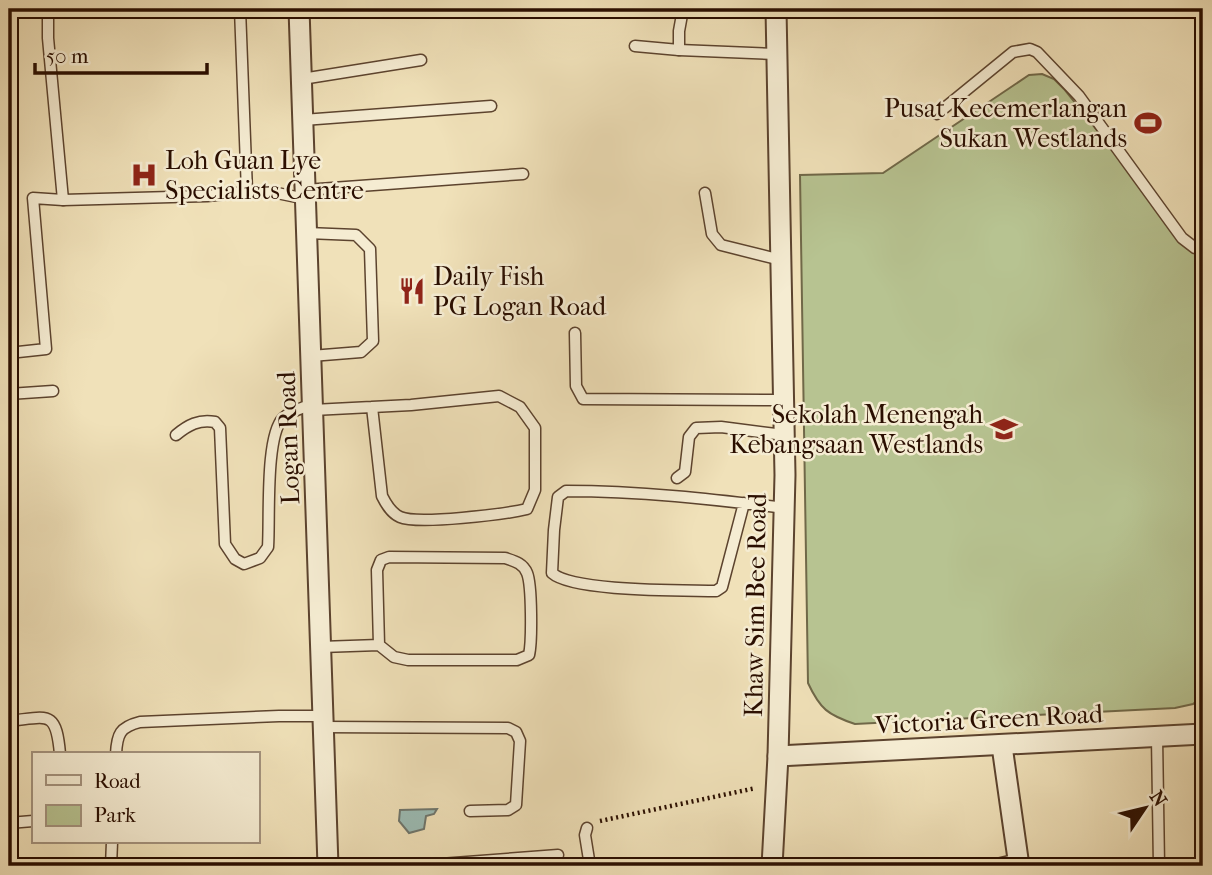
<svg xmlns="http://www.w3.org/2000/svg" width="1212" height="875" font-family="'IM FELL French Canon',serif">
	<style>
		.green { fill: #b7c391; stroke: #706848; stroke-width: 2 }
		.water { fill: #9bbcb5; stroke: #6e766d; stroke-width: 2 }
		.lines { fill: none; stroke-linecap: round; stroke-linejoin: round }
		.lane-casing { stroke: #5c432e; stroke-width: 13 }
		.street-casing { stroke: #5c432e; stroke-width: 23 }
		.path { stroke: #2a0e00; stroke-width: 4.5; stroke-dasharray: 2 3.5; stroke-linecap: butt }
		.lane { stroke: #f5ecd2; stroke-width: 10 }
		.street { stroke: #f5ecd2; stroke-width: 19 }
		.labels { text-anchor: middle; stroke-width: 5; stroke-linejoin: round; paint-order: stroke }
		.poi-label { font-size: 26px; fill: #2a0e00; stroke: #f5ecd2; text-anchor: end }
		.street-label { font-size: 26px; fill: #2a0e00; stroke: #f5ecd2 }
	</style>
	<rect width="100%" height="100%" fill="#f0e1b9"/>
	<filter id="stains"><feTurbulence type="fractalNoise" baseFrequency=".00286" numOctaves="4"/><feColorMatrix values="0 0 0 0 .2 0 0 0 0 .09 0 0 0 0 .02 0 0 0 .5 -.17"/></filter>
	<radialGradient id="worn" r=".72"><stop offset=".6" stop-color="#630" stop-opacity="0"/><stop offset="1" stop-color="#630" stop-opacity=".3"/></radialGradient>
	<path class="green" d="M1042,74l12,5 10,10 139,174v433l-10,8 -18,4 -320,16c-27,-9 -35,-15 -47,-41l-8,-508 83,-2 146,-98z"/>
	<path class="water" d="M437,809l-3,5 -8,2 -2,13 -15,4 -10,-12 1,-11z"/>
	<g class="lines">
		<defs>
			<g id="lane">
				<path d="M48,9v29l15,162 144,-4 40,-4"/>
				<path d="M240,9l7,183 30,1 29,6"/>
				<path d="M635,46l44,4v-19l4,-22"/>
				<path d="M679,50l97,4"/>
				<path d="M302,79l119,-19"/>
				<path d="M937,114l76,-62 17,-3 7,3 42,44 103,142 13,10 8,2"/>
				<path d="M303,120l188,-14"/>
				<path d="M305,190l218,-16"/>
				<path d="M705,193l7,41 9,11 60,15"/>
				<path d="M307,233l49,2 14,14 3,92 -12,11 -50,4"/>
				<path d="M575,333l1,53 7,13 200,1"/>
				<path d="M9,353l37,-4 -13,-151 30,2"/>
				<path d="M9,394l44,-3"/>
				<path d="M313,410l98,-5 88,-9 21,11 15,21v62l-8,19c-21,5 -109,16 -127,8 -9,-4 -14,-13 -18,-21l-10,-89"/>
				<path d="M176,435c12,-10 23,-16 39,-13l5,6 5,116 10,15 9,5 16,-6 8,-11c2,-28 -3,-111 15,-129 7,-7 20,-10 29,-14"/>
				<path d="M677,478l8,-6 4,-35 7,-9 25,-1 63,8"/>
				<path d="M744,503l-22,84 -6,4c-32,-1 -143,1 -164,-18l2,-43 4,-33 8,-6c73,0 146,8 218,17"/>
				<path d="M321,647l58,-2 15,12 14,3h109l12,-5c3,-13 3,-70 -2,-82 -4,-10 -13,-12 -22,-15l-116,-1 -8,3 -4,10 2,75"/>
				<path d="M9,721c39,-4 47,-12 51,33"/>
				<path d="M323,727l185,1 8,4 4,9 -4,64 -8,5 -38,1"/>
				<path d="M1157,737l2,129"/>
				<path d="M116,754c1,-20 4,-27 24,-32l139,-6h44"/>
				<path d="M9,823l24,-2"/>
				<path d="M587,828l-2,7 5,31"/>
				<path d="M111,866l1,-24"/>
				<path d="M414,866l144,-11"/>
				<path d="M988,866l30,-7"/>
			</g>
			<g id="street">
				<path d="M299,9l29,857"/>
				<path d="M1002,746l17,120"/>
				<path d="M778,756l425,-22"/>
				<path d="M772,866l6,-110 7,-281 -9,-466"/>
			</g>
		</defs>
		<use href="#lane" class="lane-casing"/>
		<use href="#street" class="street-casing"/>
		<path class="path" d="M600,821l156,-33"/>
		<use href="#lane" class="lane"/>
		<use href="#street" class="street"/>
	</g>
	<defs>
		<symbol id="stadium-bare" viewBox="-9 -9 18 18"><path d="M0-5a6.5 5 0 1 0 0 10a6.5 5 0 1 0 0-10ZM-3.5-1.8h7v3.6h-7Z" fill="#8f2418" stroke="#f5ecd2" stroke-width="2.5" paint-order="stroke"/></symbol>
		<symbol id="hospital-bare" viewBox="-9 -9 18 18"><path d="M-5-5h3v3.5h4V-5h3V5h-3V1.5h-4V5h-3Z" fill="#8f2418" stroke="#f5ecd2" stroke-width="2.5" paint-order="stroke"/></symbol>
		<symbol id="restaurant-bare" viewBox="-9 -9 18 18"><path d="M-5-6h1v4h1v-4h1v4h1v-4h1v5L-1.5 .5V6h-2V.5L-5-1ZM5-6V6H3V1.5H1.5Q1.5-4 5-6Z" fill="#8f2418" stroke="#f5ecd2" stroke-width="2.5" paint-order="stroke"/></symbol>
		<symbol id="school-bare" viewBox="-9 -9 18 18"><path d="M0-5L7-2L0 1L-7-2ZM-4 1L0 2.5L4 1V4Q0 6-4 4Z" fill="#8f2418" stroke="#f5ecd2" stroke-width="2.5" paint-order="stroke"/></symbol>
	</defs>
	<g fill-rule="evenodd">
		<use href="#stadium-bare" x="1129" y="104" width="38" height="38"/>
		<use href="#hospital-bare" x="125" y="156" width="38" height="38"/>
		<use href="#restaurant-bare" x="393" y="272" width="38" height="38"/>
		<use href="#school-bare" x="985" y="410" width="38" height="38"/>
	</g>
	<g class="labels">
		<g class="poi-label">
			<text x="1127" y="117">Pusat Kecemerlangan<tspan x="1127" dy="30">Sukan Westlands</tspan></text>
			<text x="165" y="169" text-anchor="start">Loh Guan Lye<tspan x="165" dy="30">Specialists Centre</tspan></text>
			<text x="433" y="285" text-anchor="start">Daily Fish<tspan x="433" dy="30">PG Logan Road</tspan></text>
			<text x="983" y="423">Sekolah Menengah<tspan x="983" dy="30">Kebangsaan Westlands</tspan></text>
		</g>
		<g class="street-label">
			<text transform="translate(288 438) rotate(-92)" y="9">Logan Road</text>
			<text transform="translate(755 605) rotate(-89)" y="9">Khaw Sim Bee Road</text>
			<text transform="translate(989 719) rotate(-3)" y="9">Victoria Green Road</text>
		</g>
	</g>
	<rect width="1212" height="875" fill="none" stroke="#f0e1b9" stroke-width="35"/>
	<rect x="10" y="10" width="1191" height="854" fill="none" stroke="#2a0e00" stroke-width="3.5"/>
	<rect x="18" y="18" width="1177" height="840" fill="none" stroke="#2a0e00" stroke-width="2"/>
	<rect x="32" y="752" width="228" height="91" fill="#f5ecd2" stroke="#a4937e" stroke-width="2"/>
	<rect x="46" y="775" width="35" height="10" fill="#f5ecd2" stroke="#a4937e" stroke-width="2"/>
	<text x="94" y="788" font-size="21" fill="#2a0e00">Road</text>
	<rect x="46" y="805" width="35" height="21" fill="#b7c391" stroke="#a4937e" stroke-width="2"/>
	<text x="94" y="822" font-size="21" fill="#2a0e00">Park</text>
	<g transform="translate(1145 808) rotate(55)" stroke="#f5ecd2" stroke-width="5" paint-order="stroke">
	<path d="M0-5L12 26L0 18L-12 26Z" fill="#2a0e00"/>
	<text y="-10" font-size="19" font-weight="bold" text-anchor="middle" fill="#2a0e00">N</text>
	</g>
	<path d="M35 63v10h172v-10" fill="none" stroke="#2a0e00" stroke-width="3.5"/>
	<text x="46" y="63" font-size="21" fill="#2a0e00" stroke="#f5ecd2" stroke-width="5" paint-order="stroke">50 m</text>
	<rect width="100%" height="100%" filter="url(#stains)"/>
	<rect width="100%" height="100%" fill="url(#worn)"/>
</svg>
